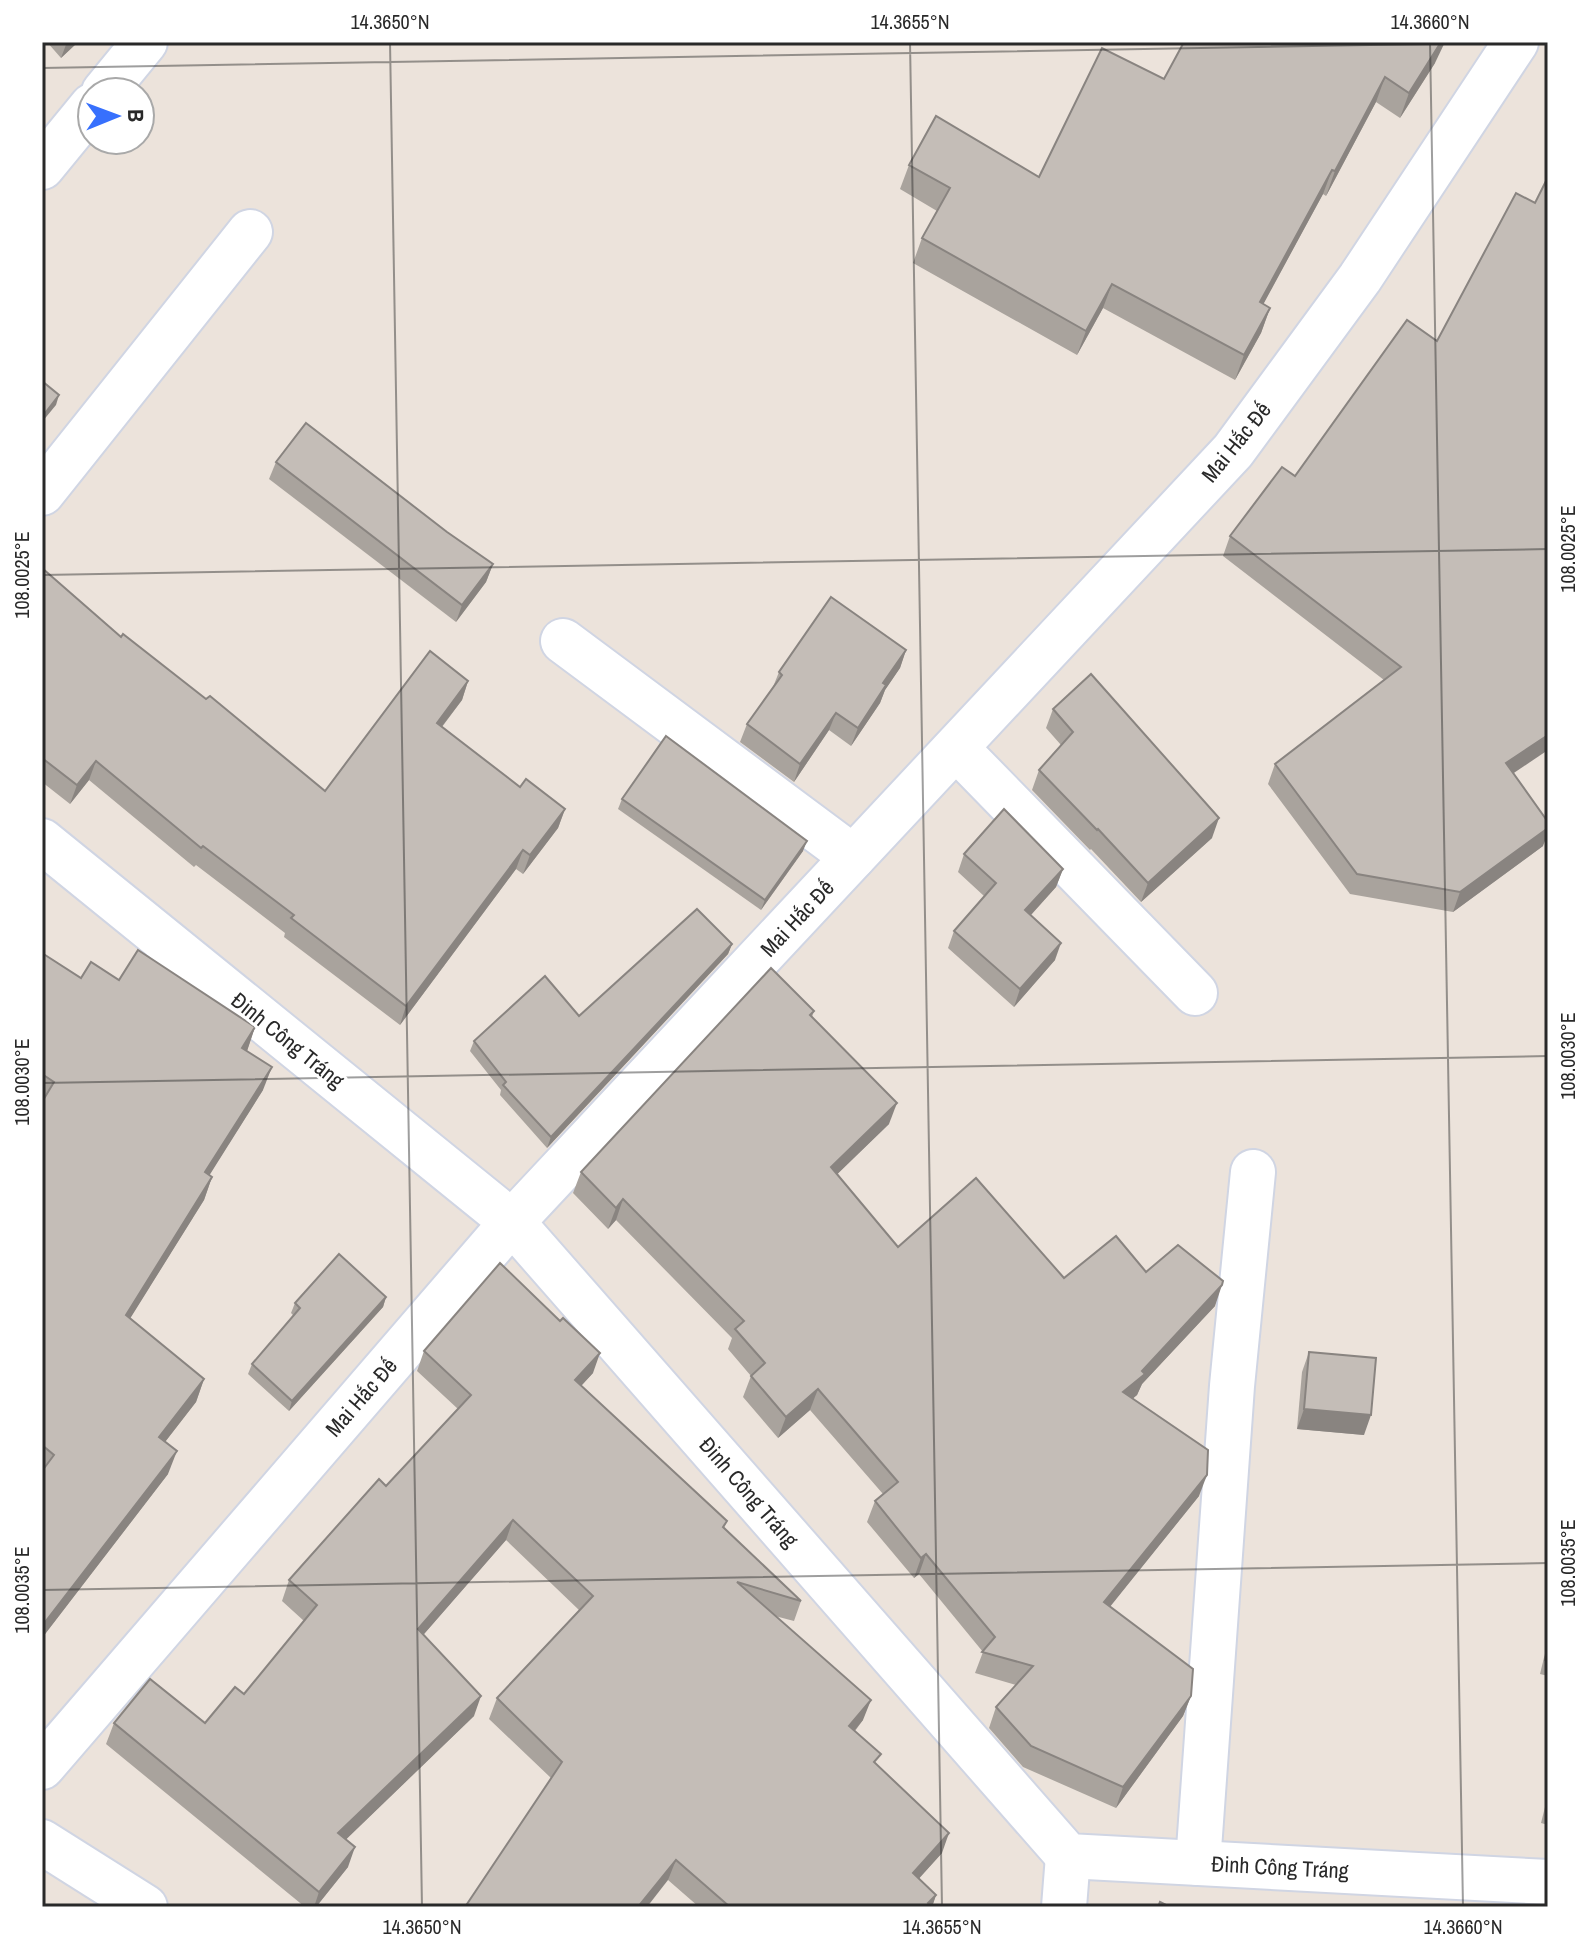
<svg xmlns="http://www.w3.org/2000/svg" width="1590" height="1949" font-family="'Archivo Narrow',sans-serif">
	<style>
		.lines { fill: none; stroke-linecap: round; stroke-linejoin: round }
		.minor-casing { stroke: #d0d5e3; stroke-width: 48 }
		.minor { stroke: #fff; stroke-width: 44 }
		.wall { fill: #a9a39d }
		.shaded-wall { fill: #898480 }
		.building { fill: #c4bdb7; stroke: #898480; stroke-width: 2 }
		.ticks { fill: none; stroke: #292929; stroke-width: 2; stroke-opacity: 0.45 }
		.labels { text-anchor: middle; stroke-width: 6; stroke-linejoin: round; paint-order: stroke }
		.street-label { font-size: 22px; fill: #292929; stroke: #fff }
		.neatline { fill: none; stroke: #292929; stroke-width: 3 }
		.ticks-label { font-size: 20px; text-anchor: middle; fill: #292929 }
	</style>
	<rect width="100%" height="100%" fill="#ece3db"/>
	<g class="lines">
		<defs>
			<g id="minor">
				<path d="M104,92l41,-50"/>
				<path d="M42,167l50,-61"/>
				<path d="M42,493l208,-261"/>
				<path d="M563,641l290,216"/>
				<path d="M956,748l239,245"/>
				<path d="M42,841l470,381 556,634 480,26"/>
				<path d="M42,1767l470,-545 721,-771 127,-173 156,-236"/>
				<path d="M42,1842l103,65"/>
				<path d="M1198,1863l34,-477 21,-214"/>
				<path d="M1064,1907l4,-51"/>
			</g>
		</defs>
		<use href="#minor" class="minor-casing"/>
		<use href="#minor" class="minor"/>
	</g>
	<g class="wall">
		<path d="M42,42h36l-17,16 -14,-16 -5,5z"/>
		<path d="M1435,63l-35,55 -24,-16 -50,94 -3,-2 -60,110 7,4 -9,25 -26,47 -132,-72 -26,47 -164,-92 9,-25 15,-27 -37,-22 9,-24 130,12 125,-98z"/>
		<path d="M276,462l171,70 46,32 -7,18 -30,40 -187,-143z"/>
		<path d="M1282,467l231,306 30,73 -90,66 -103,-18 -82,-110 7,-20 109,-84 -161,-124 7,-20z"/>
		<path d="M42,568l79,69 204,154 143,-110 -6,19 -20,27 78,60 45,22 -7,19 -35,46 -7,-5 -116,156 -116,-88 1,-4 -89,-68 -2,2 -105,-87 -19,24 -28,-22z"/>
		<path d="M906,650l-6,18 -15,22 -5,13 -29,43 -22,-16 -35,52 -54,-40 7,-18 26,-37 6,-15z"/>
		<path d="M1053,709l159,129 -71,64 -50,-53 -1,1 -58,-60 7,-20 22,-25 -15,-17z"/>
		<path d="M622,799l181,52 -42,59 -143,-101z"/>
		<path d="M964,854l99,15 -7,18 -25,28 24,45 -41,47 -66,-59 6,-17 30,-35 -26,-24z"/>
		<path d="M732,944l-4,10 -181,194 -47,-53 1,-5 -31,-39 4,-10 105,-25z"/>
		<path d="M42,953l39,25 38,2 136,47 -8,24 16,39 -54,85 3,2 -8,23 -74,118 74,61 -8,23 -31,40 3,32 -126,164z"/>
		<path d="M814,1011l-2,6 77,107 -52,50 61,73 166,31 82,-6 69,34 -73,78 -5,11 -4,3 66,98 -89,110 81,90 -8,20 -67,92 -93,-41 -34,-39 7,-21 20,-22 -41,-12 8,-21 -64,-78 -5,4 -47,-56 8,-21 8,-7 -73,-84 -32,28 -35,-41 8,-21 -23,-27 4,-11 -116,-118 -8,9 -35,-36 8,-21z"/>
		<path d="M386,1297l-3,10 -94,104 -41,-37 4,-10 42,-48 -3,-3 4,-10z"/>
		<path d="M424,1351l169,22 -12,13 146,135 -3,7 77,73 -7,20 -19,-5 88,104 -8,11 22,34 65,88 -23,25 17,17 -4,12h-233l-148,-129 -62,-59 8,-21 82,-88 -73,-70 -83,95 51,81 -128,123 2,28 -32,40h-11l-199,-163 8,-21h91l39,-29 60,-73 -22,-20 7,-21 97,-94 72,-77 -41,-38z"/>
		<path d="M1309,1352l55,83 -67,-6 5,-57z"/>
		<path d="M1548,1641v35l-8,-2z"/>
		<path d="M1548,1795v30l-7,-2z"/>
	</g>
	<g class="shaded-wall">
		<path d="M67,42h11l-17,16z"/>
		<path d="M1441,42h4l-10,21 -35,55 9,-25z"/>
		<path d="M1385,77l-9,25 -50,94 9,-25z"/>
		<path d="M1332,170l-9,24 -72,133 9,-25z"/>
		<path d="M1112,284l-9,24 -26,47 9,-24z"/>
		<path d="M1270,308l-9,25 -26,47 9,-25z"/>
		<path d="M59,395l-3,10 -14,17v-5z"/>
		<path d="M493,564l-7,18 -30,40 6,-17z"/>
		<path d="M906,650l-6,18 -15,22 -5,13 -29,43 7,-18 25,-45z"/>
		<path d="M468,681l-6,19 -32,42 7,-19z"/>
		<path d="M836,713l-7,17 -35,52 6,-18z"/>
		<path d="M1548,735v15l-49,33 7,-20z"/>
		<path d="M96,761l-7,19 -19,24 7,-19z"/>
		<path d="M565,809l-7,19 -35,46 7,-19z"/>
		<path d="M1219,818l-7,20 -71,64 7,-19z"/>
		<path d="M1548,828v5l-5,13 -90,66 7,-20z"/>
		<path d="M807,841l-4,10 -42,59 4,-10z"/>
		<path d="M523,850l-7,19 -116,156 6,-19z"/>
		<path d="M1063,869l-7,18 -37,41 6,-18z"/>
		<path d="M1061,943l-6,17 -41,47 6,-18z"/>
		<path d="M732,944l-4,10 -181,194 4,-11z"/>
		<path d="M255,1027l-8,24 -5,-3z"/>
		<path d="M272,1067l-9,23 -66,105 8,-23z"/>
		<path d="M897,1103l-8,21 -66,64 8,-21z"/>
		<path d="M212,1177l-8,23 -86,138 8,-23z"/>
		<path d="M623,1199l-7,21 -8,9 8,-21z"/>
		<path d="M1222,1285l-7,21 -73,78 -5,11 -21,18 7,-21z"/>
		<path d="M386,1297l-3,10 -94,104 3,-10z"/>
		<path d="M600,1353l-7,20 -25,27 7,-20z"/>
		<path d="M204,1379l-8,23 -45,58 8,-23z"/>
		<path d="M818,1389l-8,21 -32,28 8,-21z"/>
		<path d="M1304,1409l67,6 -7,20 -67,-6z"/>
		<path d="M177,1451l-9,23 -126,164v-12z"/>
		<path d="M1207,1475l-8,21 -102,127 7,-21z"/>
		<path d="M513,1520l-7,20 -95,109 7,-20z"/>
		<path d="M926,1554l-7,20 -5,4 7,-20z"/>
		<path d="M481,1696l-7,20 -143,138 7,-21z"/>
		<path d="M1191,1696l-8,20 -67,92 7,-21z"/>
		<path d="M871,1700l-8,20 -21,26 7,-20z"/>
		<path d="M949,1833l-7,20 -36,40 7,-20z"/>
		<path d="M355,1847l-7,20 -32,40h-2l5,-15z"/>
		<path d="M676,1860l-8,20 -21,27h-9z"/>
		<path d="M936,1895l-4,12 -4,-4z"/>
	</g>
	<g class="building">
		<path d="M1184,42h257l-32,51 -24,-16 -50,94 -3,-1 -72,132 10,6 -26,47 -132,-71 -26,47 -164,-93 28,-50 -41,-23 27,-49 103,61 63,-129 62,31z"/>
		<path d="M1548,177v558l-42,28 42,59v6l-88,64 -103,-18 -82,-110 126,-97 -171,-131 52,-69 13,9 112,-156 30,21 79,-148 19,10z"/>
		<path d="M42,381l17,14 -17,22z"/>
		<path d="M306,423l141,109 46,32 -31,41 -186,-143z"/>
		<path d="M42,568l79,69 2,-3 83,65 4,-3 115,95 105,-140 38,30 -31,42 83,64 6,-8 39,30 -35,46 -7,-5 -117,156 -115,-88 3,-3 -91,-69 -2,2 -105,-87 -19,24 -35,-27z"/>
		<path d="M831,597l75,53 -23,33 3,2 -28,43 -22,-15 -36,51 -53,-40 35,-49 -3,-3z"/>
		<path d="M1091,674l128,144 -71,65 -50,-54 -1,1 -58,-60 34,-38 -20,-23z"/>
		<path d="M666,736l141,105 -42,59 -143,-101z"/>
		<path d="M1004,809l59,60 -38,41 36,33 -41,46 -66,-58 42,-48 -32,-29z"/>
		<path d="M697,909l35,35 -181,193 -48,-52 3,-3 -32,-41 71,-65 34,40z"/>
		<path d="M138,950l117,77 -13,21 30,19 -67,105 7,5 -86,138 78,64 -45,58 18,14 -135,175v-155l12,-16 -12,-10v-343l12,-20 -12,-8v-121l39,25 10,-16 28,18z"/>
		<path d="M771,968l43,43 -4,4 87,88 -66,64 67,80 78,-69 88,100 52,-42 30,36 32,-27 45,36 -1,4 -80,86 3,3 -22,18 85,58 -1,25 -103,127 89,67 -2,27 -68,91 -92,-41 -35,-39 37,-41 -51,-14 13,-15 -69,-83 -5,4 -46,-57 23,-19 -80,-93 -32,28 -35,-41 14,-13 -30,-34 9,-8 -121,-122 -7,9 -35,-36z"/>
		<path d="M339,1254l47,43 -94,104 -40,-37 48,-56 -5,-5z"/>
		<path d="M500,1263l60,58 3,-3 37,35 -25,27 152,141 -4,6 78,74 -64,-19 134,118 -22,26 32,28 -7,8 75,71 -36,40 23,22 -8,8 4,4h-202l-54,-47 -38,47h-173l97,-145 -65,-64 96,-102 -80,-76 -95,109 63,67 -143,137 17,14 -36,45 -205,-169 36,-44 55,44 30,-36 9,7 73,-89 -28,-25 90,-101 7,7 85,-91 -47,-44z"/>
		<path d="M1309,1352l67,6 -5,57 -67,-6z"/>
		<path d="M1548,1647v14l-3,-1z"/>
		<path d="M1160,1902l10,5h-12z"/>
	</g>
	<path class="ticks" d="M390,42l32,1865M910,42l32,1865M1430,42l33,1865M42,68l1504,-26M42,575l1506,-26M42,1083l1506,-27M42,1590l1506,-27"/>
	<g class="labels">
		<g class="street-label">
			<text transform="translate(1236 442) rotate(-51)" y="8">Mai Hắc Đế</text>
			<text transform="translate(797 918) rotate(-47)" y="8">Mai Hắc Đế</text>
			<text transform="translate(288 1040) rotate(39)" y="8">Đinh Công Tráng</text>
			<text transform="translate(361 1397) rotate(-49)" y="8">Mai Hắc Đế</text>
			<text transform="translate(749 1492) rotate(49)" y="8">Đinh Công Tráng</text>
			<text transform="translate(1280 1867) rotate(3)" y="8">Đinh Công Tráng</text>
		</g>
	</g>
	<rect width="1590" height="1949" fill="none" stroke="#ffffff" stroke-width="88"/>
	<g transform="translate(116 116) rotate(89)"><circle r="38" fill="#ffffff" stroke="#a9a9a9" stroke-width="2"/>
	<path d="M0-6L14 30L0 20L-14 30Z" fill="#3770fd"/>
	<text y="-12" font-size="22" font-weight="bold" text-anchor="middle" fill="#292929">B</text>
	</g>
	<rect x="44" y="44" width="1502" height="1861" class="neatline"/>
	<g class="ticks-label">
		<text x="390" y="29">14.3650°N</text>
		<text x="910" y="29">14.3655°N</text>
		<text x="1430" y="29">14.3660°N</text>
		<text transform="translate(1568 549) rotate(-90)" y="7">108.0025°E</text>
		<text transform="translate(22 575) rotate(-90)" y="7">108.0025°E</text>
		<text transform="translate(1568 1056) rotate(-90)" y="7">108.0030°E</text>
		<text transform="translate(22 1082) rotate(-90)" y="7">108.0030°E</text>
		<text transform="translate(1568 1563) rotate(-90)" y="7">108.0035°E</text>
		<text transform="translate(22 1590) rotate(-90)" y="7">108.0035°E</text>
		<text x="422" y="1934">14.3650°N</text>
		<text x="942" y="1934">14.3655°N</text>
		<text x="1463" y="1934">14.3660°N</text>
	</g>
</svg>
